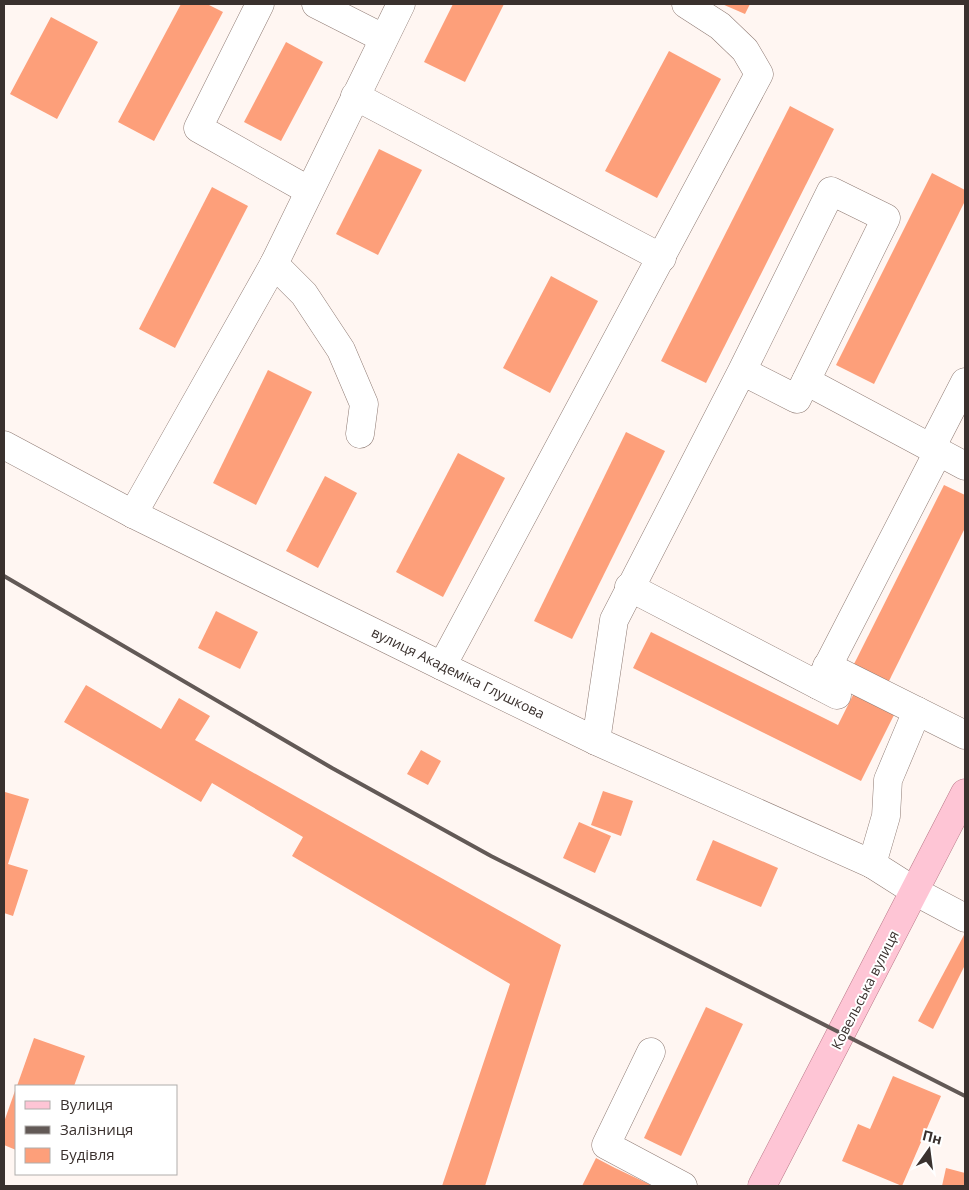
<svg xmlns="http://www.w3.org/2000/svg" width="969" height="1190" font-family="'Open Sans',sans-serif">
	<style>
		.building { fill: #fd9f7a }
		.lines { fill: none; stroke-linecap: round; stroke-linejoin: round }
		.minor-casing { stroke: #907c75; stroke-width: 29 }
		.major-casing { stroke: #b97888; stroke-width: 29 }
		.minor { stroke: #fff; stroke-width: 28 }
		.major { stroke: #fec5d5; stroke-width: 28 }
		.rail { stroke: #625956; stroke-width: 4 }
		.labels { text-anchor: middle; stroke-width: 4; stroke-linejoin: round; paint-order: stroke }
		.street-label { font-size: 14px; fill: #3a312e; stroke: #fff }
	</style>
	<rect width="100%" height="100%" fill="#fff6f2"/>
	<g class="building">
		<path d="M181,4h26l16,8 -69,129 -36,-19z"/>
		<path d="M453,4h51l-39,78 -41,-20z"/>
		<path d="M722,4h28l-5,10z"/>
		<path d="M51,17l47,25 -41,77 -47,-25z"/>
		<path d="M286,42l37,20 -42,79 -37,-19z"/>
		<path d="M669,51l52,28 -64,119 -52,-27z"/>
		<path d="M790,106l44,23 -128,254 -45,-22z"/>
		<path d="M379,149l43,21 -44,85 -42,-21z"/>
		<path d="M932,173l33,17v11l-91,183 -38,-19z"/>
		<path d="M212,187l36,19 -73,142 -36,-19z"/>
		<path d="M551,276l47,25 -48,92 -47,-25z"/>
		<path d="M268,370l44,22 -56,113 -43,-22z"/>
		<path d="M626,432l39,19 -93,188 -38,-18z"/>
		<path d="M458,453l47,25 -62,119 -47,-25z"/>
		<path d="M325,476l32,17 -39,75 -32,-17z"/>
		<path d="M944,485l21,10v33l-79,159 -35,-17z"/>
		<path d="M216,611l42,21 -18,37 -42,-21z"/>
		<path d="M651,632l187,93 17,-34 41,20 -35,70 -228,-113z"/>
		<path d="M86,685l75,44 18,-31 31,18 -15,24 366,205 -76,241h-43l68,-202 -218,-128 11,-19 -91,-54 -11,19 -137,-80z"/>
		<path d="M421,750l20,11 -13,24 -21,-11z"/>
		<path d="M603,791l30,10 -12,35 -30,-11z"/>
		<path d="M5,792l24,7 -21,65 20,6 -15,46 -9,-3z"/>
		<path d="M579,822l32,14 -16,37 -32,-15z"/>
		<path d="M713,840l65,28 -17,39 -65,-27z"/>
		<path d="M964,935l1,30 -32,64 -15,-8z"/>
		<path d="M706,1007l37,17 -62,132 -37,-18z"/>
		<path d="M34,1038l51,18 -11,30h-57z"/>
		<path d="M893,1076l48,20 -39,90 -60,-25 16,-37 12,5z"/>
		<path d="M16,1088v62l-12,-5v-23z"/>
		<path d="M596,1158l19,10 38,18h-71z"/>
		<path d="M946,1168l19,5v13h-23z"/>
	</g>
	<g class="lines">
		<defs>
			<g id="minor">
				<path d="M260,4l-62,124 110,62"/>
				<path d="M316,4l67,34"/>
				<path d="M355,96l307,162"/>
				<path d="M274,264l30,30 37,56 23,54 -4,30"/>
				<path d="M806,381l159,85"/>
				<path d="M4,445l129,69 309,152 154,75 276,123 44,28 49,26"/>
				<path d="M931,448l34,-66"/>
				<path d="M133,514l141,-250 127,-260"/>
				<path d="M629,587l208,108"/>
				<path d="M442,666l317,-592 -14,-24 -25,-24 -34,-22"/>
				<path d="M827,666l138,69"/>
				<path d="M818,685l120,-233"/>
				<path d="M596,741l18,-121 128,-249 89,-180 55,27 -89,181 -55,-28"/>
				<path d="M872,864l14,-48 2,-36 29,-69"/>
				<path d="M651,1052l-45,93 77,41"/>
			</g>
			<path id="major" d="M762,1186l203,-393"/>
		</defs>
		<use href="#minor" class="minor-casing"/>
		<use href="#major" class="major-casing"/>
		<use href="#minor" class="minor"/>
		<use href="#major" class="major"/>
		<path class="rail" d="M4,576l328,192 159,88 474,240"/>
	</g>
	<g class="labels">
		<g class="street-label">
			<text transform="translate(458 673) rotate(26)" y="5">вулиця Академіка Глушкова</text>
			<text transform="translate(865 990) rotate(-63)" y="5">Ковельська вулиця</text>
		</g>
	</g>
	<rect width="969" height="1190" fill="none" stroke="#3a312e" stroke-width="10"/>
	<rect x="15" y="1085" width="162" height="90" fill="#ffffff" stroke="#b0adab"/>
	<rect x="25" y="1101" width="25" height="8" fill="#fec5d5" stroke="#b0adab"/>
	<text x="60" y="1110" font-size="15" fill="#3a312e">Вулиця</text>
	<rect x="25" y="1126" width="25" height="8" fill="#625956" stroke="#b0adab"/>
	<text x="60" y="1135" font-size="15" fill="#3a312e">Залізниця</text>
	<rect x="25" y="1148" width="25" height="15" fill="#fd9f7a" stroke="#b0adab"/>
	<text x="60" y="1160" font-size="15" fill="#3a312e">Будівля</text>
	<g transform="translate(929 1150) rotate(14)" stroke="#ffffff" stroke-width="4" paint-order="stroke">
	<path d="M0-4L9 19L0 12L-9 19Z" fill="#3a312e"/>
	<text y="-8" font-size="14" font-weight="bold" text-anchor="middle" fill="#3a312e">Пн</text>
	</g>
</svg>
